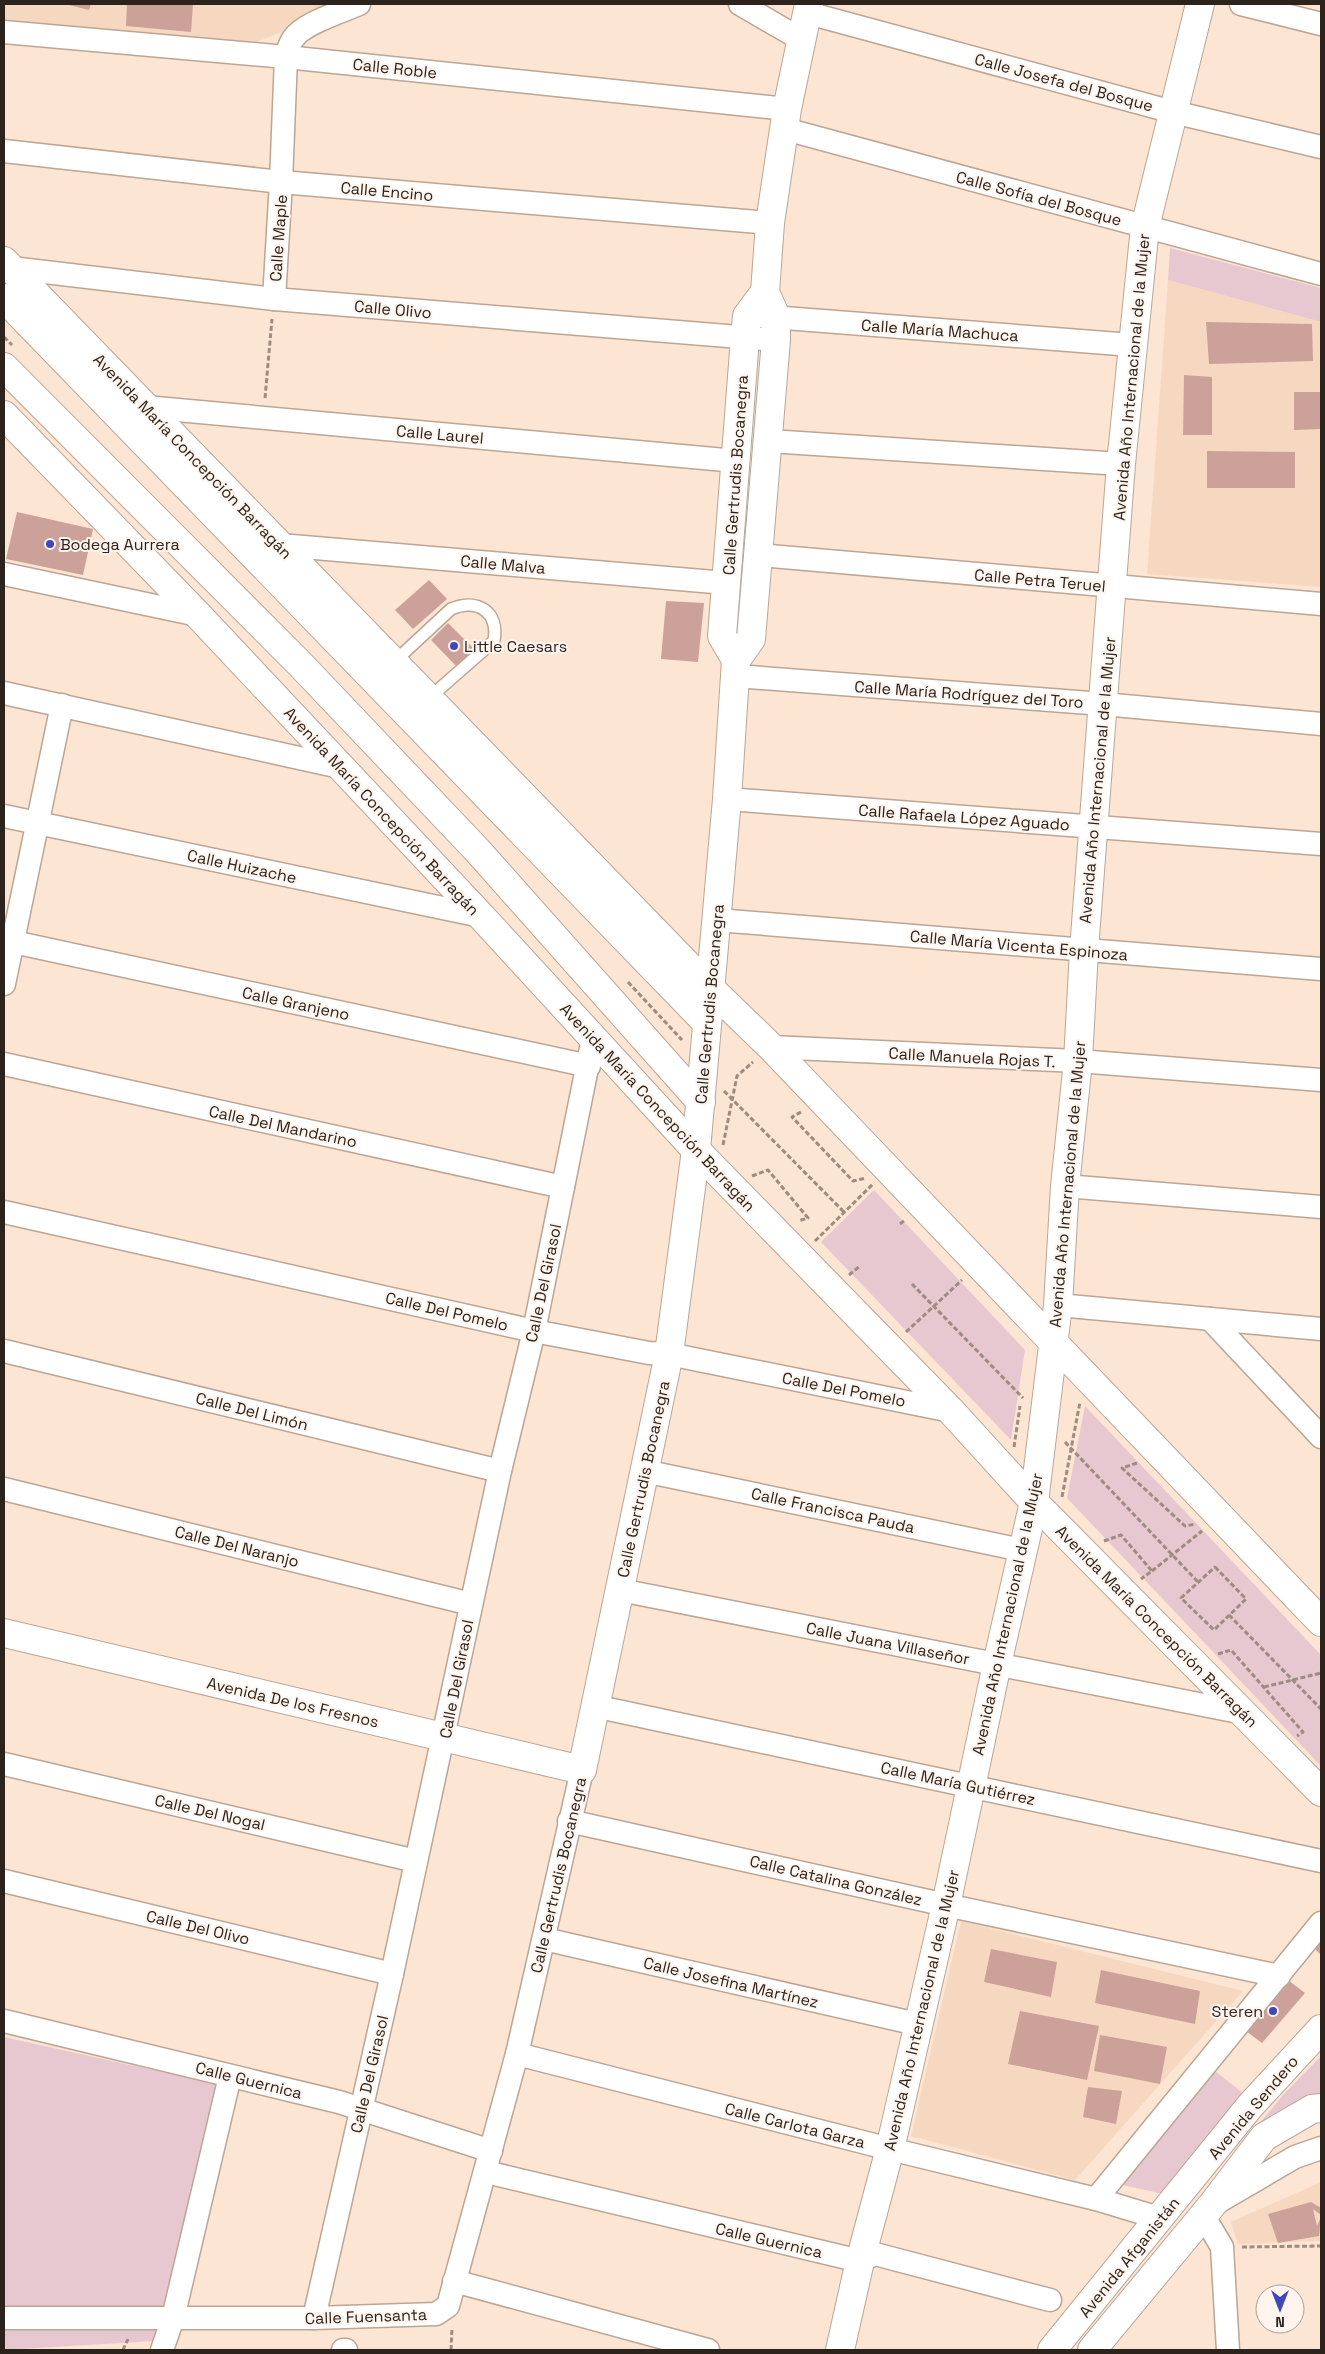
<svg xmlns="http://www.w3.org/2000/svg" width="1325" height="2354" font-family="'Space Grotesk',sans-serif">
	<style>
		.built { fill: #f6d8c1 }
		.green { fill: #e8c8d0 }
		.building { fill: #cca199 }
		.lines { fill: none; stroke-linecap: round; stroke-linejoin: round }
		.service-casing { stroke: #bca594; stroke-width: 14 }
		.minor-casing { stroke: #bca594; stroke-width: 25 }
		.tertiary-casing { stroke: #bca594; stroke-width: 30 }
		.primary-casing { stroke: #bca594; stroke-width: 30 }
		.path { stroke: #9d8c7f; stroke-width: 3; stroke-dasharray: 5 2.5; stroke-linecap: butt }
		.service { stroke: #fff; stroke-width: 11 }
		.minor { stroke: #fff; stroke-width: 22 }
		.tertiary { stroke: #fff; stroke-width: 28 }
		.primary { stroke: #fff; stroke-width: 28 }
		.poi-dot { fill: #3d48bc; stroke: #fff5ee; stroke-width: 2 }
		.labels { text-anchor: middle; stroke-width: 4; stroke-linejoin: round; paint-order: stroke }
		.street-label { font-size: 16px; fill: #2b231c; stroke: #fff5ee }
		.poi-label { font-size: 16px; fill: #2b231c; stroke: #fff5ee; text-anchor: start }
	</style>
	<rect width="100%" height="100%" fill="#fde5d3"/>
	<g class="built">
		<path d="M4,4h345l-99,41 -246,-22z"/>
		<path d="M1168,280l153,42v265l-174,-13z"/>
		<path d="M961,1921l282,70 -168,189 -164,-44z"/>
		<path d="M1321,2182v59l-83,3 -7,-22z"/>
	</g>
	<g class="green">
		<path d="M1170,248l151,40v34l-153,-42z"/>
		<path d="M874,1190l151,160 -14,90 -190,-198z"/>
		<path d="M1085,1406l236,249v111l-254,-268z"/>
		<path d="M4,2037l216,48 -50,229h-166z"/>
		<path d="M1321,2056v37l-18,4 -60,46 41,-49z"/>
		<path d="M1210,2067l34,27 -76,101 -55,-12z"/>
		<path d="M158,2327l-3,14 -151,9v-20z"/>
	</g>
	<g class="building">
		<path d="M65,4h26l-2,6z"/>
		<path d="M127,4h66l-2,28 -65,-6z"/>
		<path d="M1206,322l106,2 1,37 -104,3z"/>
		<path d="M1184,375l28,2v58h-29z"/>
		<path d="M1294,392h27v37l-27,1z"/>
		<path d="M1207,451l88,1v36h-88z"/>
		<path d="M17,512l76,17 -10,46 -77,-16z"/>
		<path d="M429,580l18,19 -34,30 -18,-19z"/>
		<path d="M666,601l38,2 -6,59 -37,-3z"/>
		<path d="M448,623l29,29 -18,17 -28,-29z"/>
		<path d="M1321,1941v14l-7,-7z"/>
		<path d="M991,1949l66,13 -6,35 -67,-15z"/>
		<path d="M1101,1970l99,21 -5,33 -100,-21z"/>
		<path d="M1284,1977l21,16 -43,50 -20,-15z"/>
		<path d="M1020,2011l79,15 -12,54 -79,-16z"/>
		<path d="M1100,2035l67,12 -7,37 -66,-13z"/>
		<path d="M1088,2087l34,4 -6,33 -33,-7z"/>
		<path d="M1311,2202l10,6v7l-8,-6 4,17 4,-9 -2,19 -41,7 -10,-29z"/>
	</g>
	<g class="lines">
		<defs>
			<path id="service" d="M394,662l57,-53c26,-11 48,2 43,32l-65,57"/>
			<g id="minor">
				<path d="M740,4l62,36"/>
				<path d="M1241,4l80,20"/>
				<path d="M808,13l365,99 148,35"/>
				<path d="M4,32l282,25 501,52"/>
				<path d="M785,129l536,145"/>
				<path d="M4,151l277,31 489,41"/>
				<path d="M11,268l263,31 502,41"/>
				<path d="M274,299l7,-117 5,-125c2,-6 3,-13 7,-18 10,-16 49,-27 66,-35"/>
				<path d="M759,316l373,29"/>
				<path d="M145,407l591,54"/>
				<path d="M769,441l352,23"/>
				<path d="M280,545l446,38"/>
				<path d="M759,555l562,49"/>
				<path d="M4,574l194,41"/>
				<path d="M736,676l367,28 218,20"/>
				<path d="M4,693l336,74"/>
				<path d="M727,799l594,45"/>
				<path d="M4,816l477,100"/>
				<path d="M717,920l604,49"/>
				<path d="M4,940l585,126"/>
				<path d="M4,984l58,-279"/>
				<path d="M771,1047l307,14 243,19"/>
				<path d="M4,1064l559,123"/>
				<path d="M1065,1186l256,21"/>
				<path d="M4,1212l530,119 115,22 20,1 282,57"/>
				<path d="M1058,1305l263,24"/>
				<path d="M1210,1319l111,118"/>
				<path d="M4,1351l496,120"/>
				<path d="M644,1471l378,79"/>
				<path d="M4,1489l467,115"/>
				<path d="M620,1590l624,123"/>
				<path d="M594,1706l727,155"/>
				<path d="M4,1764l412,97"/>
				<path d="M569,1821l377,84 333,71"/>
				<path d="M4,1881l388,93"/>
				<path d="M544,1939l373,85"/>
				<path d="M4,2021l335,81 152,49"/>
				<path d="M517,2054l373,95 206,50 63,19"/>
				<path d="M486,2172l374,89 15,-7 175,46"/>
				<path d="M1096,2199l225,-276"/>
				<path d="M1218,2202l77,-45 26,-9"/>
				<path d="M1203,2215l19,32 6,103"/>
				<path d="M454,2281l254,69"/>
				<path d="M4,2318h310l122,-4 12,-8 69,-252 65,-284"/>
				<path d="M314,2318l78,-344 108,-503 34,-140 59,-293"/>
				<path d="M162,2350l11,-32 57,-242"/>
				<path d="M343,2350h3"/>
			</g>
			<g id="tertiary">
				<path d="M4,261l707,728 60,58 550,575"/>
				<path d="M4,298l703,725"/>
				<path d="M4,367l296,297 177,186 224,252"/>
				<path d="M4,415l194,200 283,301 215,234 255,261 83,91 287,290"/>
				<path d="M736,660l-14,-24 23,-298 2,-22 18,-24"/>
				<path d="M4,1633l578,137 87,-416 27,-204 31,-351 9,-139 15,-21 25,-299v-23l-11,-25 5,-69 17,-114 22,-105"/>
				<path d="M840,2350l20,-89 30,-112 56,-244 51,-241 37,-162 24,-197 7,-119 13,-125 6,-111 37,-486 24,-237 55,-223"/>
			</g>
			<g id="primary">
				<path d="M1052,2350l198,-244 71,-77"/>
				<path d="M1092,2350l120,-145 52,-68 48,-28 9,-1"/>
			</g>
		</defs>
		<use href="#service" class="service-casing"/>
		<use href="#minor" class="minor-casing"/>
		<use href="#tertiary" class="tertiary-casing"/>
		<use href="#primary" class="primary-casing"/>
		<g class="path">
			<path d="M4,337l8,8"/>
			<path d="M265,398l7,-79"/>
			<path d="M628,982l54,58"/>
			<path d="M724,1091l120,121"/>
			<path d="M801,1112l-9,5 61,64 13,-3"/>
			<path d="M723,1145l14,-69 16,-14"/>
			<path d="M752,1176l16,-6 40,48 -10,3"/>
			<path d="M900,1224l5,-4"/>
			<path d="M815,1241l58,-57"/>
			<path d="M849,1275l11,-9"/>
			<path d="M912,1284l111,114"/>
			<path d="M906,1332l56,-52"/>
			<path d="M1065,1442l133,140"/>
			<path d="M1014,1447l6,-41"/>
			<path d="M1137,1463l-15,5 63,58 11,-2"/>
			<path d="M1062,1497l18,-95"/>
			<path d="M1104,1541l17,-6 31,36 -11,8"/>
			<path d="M1215,1567l31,32 -32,31 -33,-32z"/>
			<path d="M1152,1571l50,-40"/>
			<path d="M1229,1615l92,94"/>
			<path d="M1218,1654l13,-4 72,82 -6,4"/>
			<path d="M1264,1687l57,-14"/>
			<path d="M1242,2247l79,-1"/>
			<path d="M123,2350l5,-11"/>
			<path d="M451,2350l1,-21"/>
		</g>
		<use href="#service" class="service"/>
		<use href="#minor" class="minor"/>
		<use href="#tertiary" class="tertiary"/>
		<use href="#primary" class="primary"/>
	</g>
	<g class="poi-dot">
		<circle cx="50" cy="544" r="5"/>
		<circle cx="454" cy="646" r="5"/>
		<circle cx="1273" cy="2011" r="5"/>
	</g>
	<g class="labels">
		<g class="street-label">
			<text transform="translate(395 68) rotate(6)" y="6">Calle Roble</text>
			<text transform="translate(1064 82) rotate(15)" y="6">Calle Josefa del Bosque</text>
			<text transform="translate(387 191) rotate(5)" y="6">Calle Encino</text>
			<text transform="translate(1039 198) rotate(15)" y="6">Calle Sofía del Bosque</text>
			<text transform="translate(278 238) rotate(-86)" y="6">Calle Maple</text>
			<text transform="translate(393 309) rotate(5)" y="6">Calle Olivo</text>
			<text transform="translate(940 330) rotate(4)" y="6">Calle María Machuca</text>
			<text transform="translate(1131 377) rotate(-85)" y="6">Avenida Año Internacional de la Mujer</text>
			<text transform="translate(440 434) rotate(5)" y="6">Calle Laurel</text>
			<text transform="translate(193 456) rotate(46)" y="6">Avenida María Concepción Barragán</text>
			<text transform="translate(735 475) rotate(-86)" y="6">Calle Gertrudis Bocanegra</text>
			<text transform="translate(503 564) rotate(5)" y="6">Calle Malva</text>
			<text transform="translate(1040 580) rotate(5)" y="6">Calle Petra Teruel</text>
			<text transform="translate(969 694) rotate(4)" y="6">Calle María Rodríguez del Toro</text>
			<text transform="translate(1097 780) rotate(-85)" y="6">Avenida Año Internacional de la Mujer</text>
			<text transform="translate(382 811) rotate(47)" y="6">Avenida María Concepción Barragán</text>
			<text transform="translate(964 817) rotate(4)" y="6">Calle Rafaela López Aguado</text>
			<text transform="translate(242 866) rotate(12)" y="6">Calle Huizache</text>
			<text transform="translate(1019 945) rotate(5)" y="6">Calle María Vicenta Espinoza</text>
			<text transform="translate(296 1003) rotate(12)" y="6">Calle Granjeno</text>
			<text transform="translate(709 1004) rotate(-85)" y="6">Calle Gertrudis Bocanegra</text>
			<text transform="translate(972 1057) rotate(3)" y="6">Calle Manuela Rojas T.</text>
			<text transform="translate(658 1107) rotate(47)" y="6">Avenida María Concepción Barragán</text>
			<text transform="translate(283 1126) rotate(12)" y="6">Calle Del Mandarino</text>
			<text transform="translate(1067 1184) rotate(-85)" y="6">Avenida Año Internacional de la Mujer</text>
			<text transform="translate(543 1283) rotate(-78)" y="6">Calle Del Girasol</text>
			<text transform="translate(447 1311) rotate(13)" y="6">Calle Del Pomelo</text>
			<text transform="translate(844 1389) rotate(11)" y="6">Calle Del Pomelo</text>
			<text transform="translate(252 1411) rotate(14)" y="6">Calle Del Limón</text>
			<text transform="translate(643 1479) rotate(-78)" y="6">Calle Gertrudis Bocanegra</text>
			<text transform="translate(833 1510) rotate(12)" y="6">Calle Francisca Pauda</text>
			<text transform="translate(237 1546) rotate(14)" y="6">Calle Del Naranjo</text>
			<text transform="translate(1007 1614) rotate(-78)" y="6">Avenida Año Internacional de la Mujer</text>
			<text transform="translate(1157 1626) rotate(45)" y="6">Avenida María Concepción Barragán</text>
			<text transform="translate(888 1643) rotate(11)" y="6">Calle Juana Villaseñor</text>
			<text transform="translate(456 1679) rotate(-79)" y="6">Calle Del Girasol</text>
			<text transform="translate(293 1702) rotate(13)" y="6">Avenida De los Fresnos</text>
			<text transform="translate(958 1783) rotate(12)" y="6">Calle María Gutiérrez</text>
			<text transform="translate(210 1812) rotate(13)" y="6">Calle Del Nogal</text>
			<text transform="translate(558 1875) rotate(-77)" y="6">Calle Gertrudis Bocanegra</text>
			<text transform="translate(836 1880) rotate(13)" y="6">Calle Catalina González</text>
			<text transform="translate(198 1927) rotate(13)" y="6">Calle Del Olivo</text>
			<text transform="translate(731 1982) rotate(13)" y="6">Calle Josefina Martínez</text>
			<text transform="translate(921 2010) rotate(-77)" y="6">Avenida Año Internacional de la Mujer</text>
			<text transform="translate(369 2074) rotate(-77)" y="6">Calle Del Girasol</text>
			<text transform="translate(249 2080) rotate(14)" y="6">Calle Guernica</text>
			<text transform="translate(1253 2107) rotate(-50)" y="6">Avenida Sendero</text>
			<text transform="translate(795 2125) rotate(14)" y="6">Calle Carlota Garza</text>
			<text transform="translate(769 2240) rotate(13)" y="6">Calle Guernica</text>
			<text transform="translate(1129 2257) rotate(-51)" y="6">Avenida Afganistán</text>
			<text transform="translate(366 2316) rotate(-2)" y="6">Calle Fuensanta</text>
		</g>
		<g class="poi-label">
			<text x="60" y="550">Bodega Aurrera</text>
			<text x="464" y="652">Little Caesars</text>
			<text x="1263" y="2017" text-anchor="end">Steren</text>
		</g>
	</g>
	<rect width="1325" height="2354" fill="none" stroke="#2b231c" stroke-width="10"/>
	<g transform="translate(1280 2309) rotate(180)"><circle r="24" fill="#fff5ee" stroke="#aaa19a"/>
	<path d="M0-4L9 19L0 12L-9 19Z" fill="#3d48bc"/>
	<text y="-8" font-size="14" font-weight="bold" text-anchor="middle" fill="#2b231c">N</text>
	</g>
</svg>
